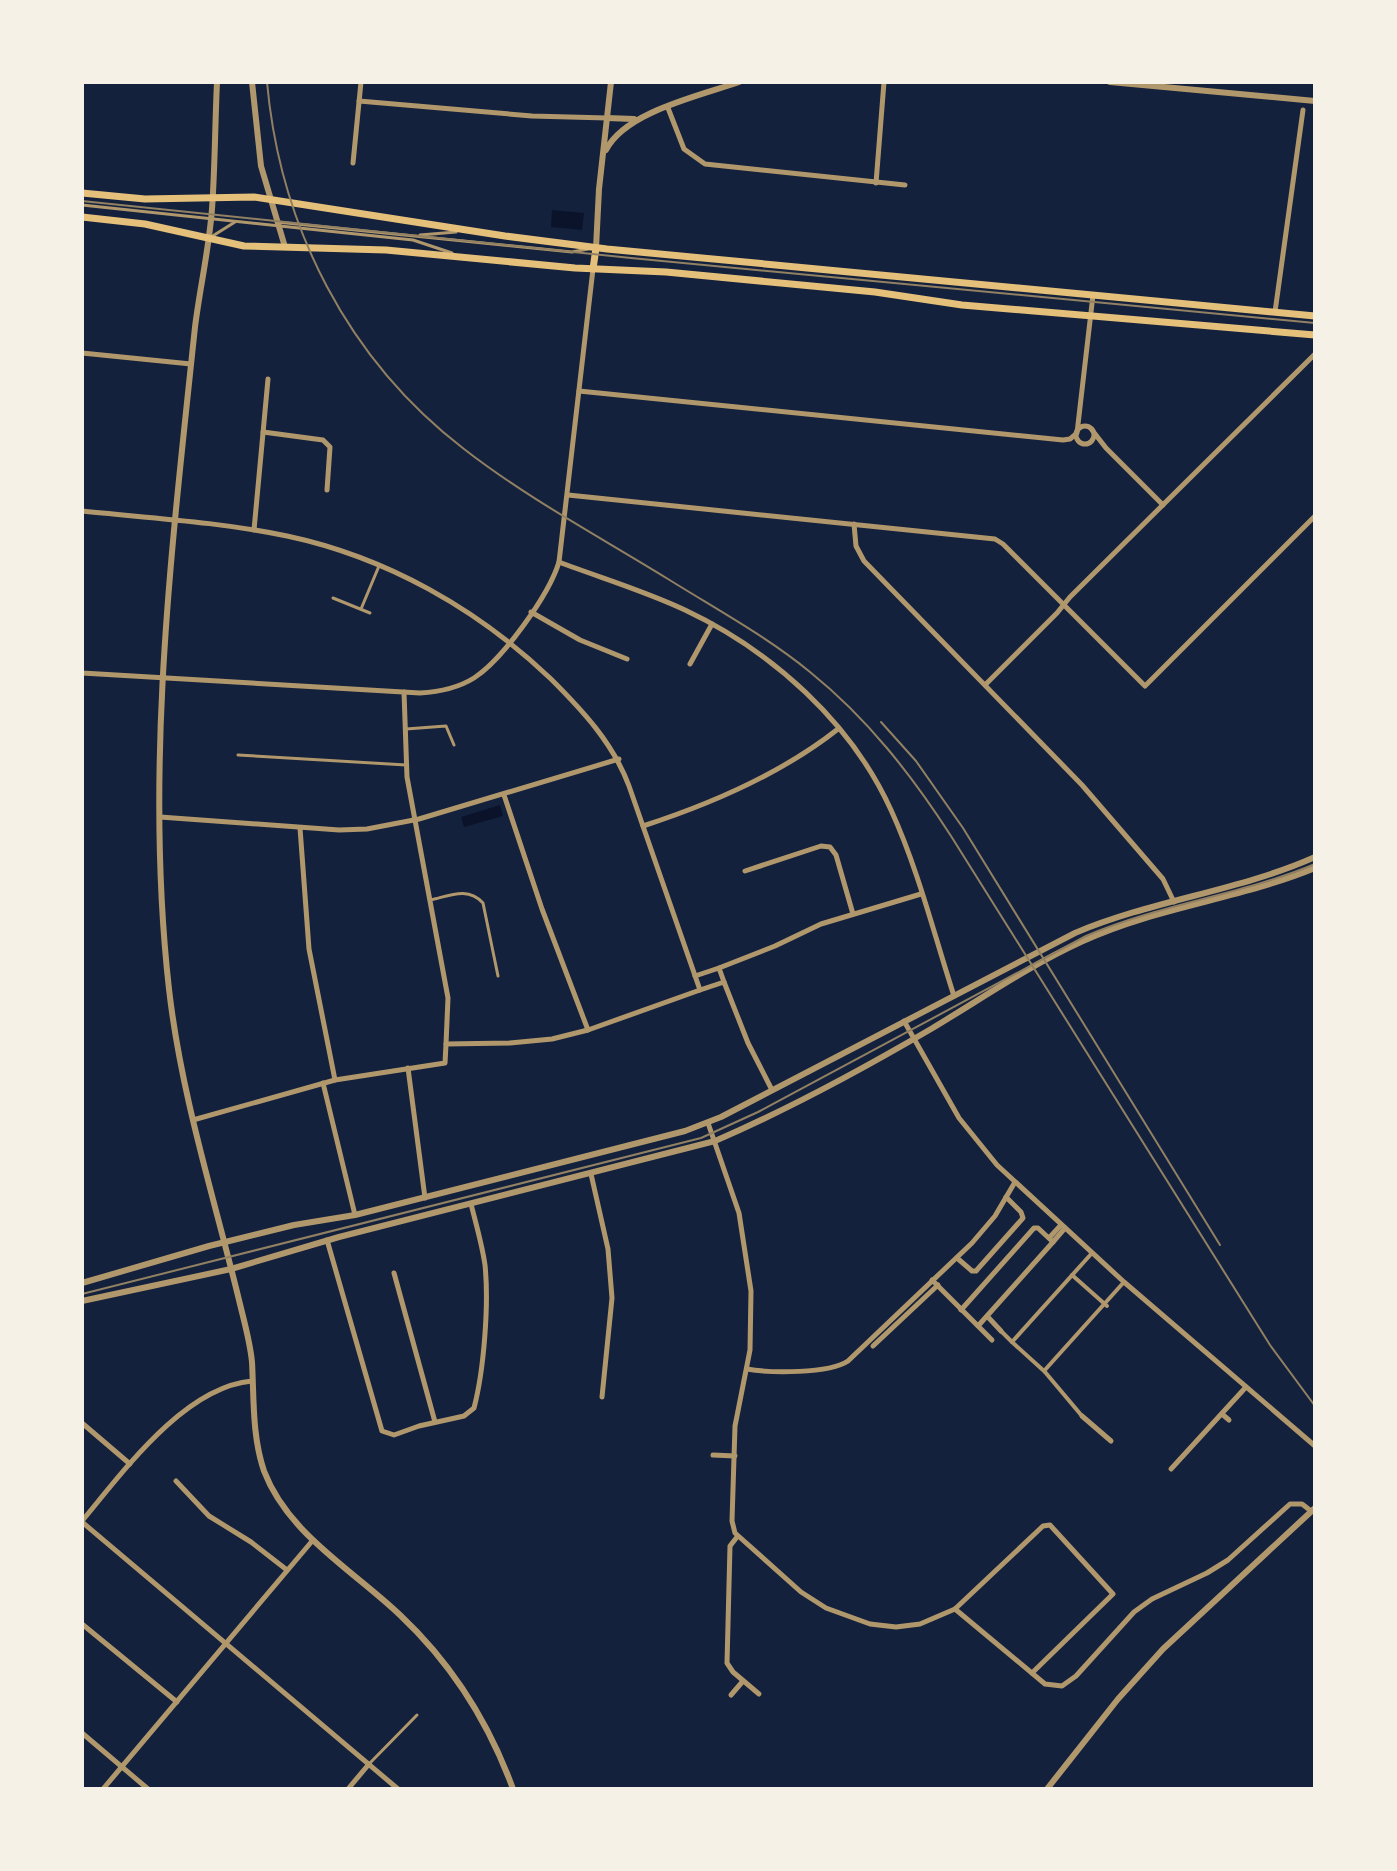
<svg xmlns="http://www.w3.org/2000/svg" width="1397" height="1871" font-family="'Golos Text',sans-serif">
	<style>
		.water { fill: #0b132b }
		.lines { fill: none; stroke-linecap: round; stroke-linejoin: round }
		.service { stroke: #b1986c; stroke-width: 3 }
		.pedestrian { stroke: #b1986c; stroke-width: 4 }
		.minor { stroke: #b1986c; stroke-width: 5 }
		.tertiary { stroke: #b1986c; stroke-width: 6 }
		.secondary { stroke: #e5c07b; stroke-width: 7 }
		.tram { stroke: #918062; stroke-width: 2 }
		.rail { stroke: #918062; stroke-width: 2 }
	</style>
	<rect width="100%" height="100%" fill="#14213d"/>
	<g class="water">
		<path d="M552,210l32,3 -2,17 -31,-3z"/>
		<path d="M500,805l3,11 -39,11 -3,-10z"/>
	</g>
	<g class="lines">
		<g class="service">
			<path d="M82,205l331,35 39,13"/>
			<path d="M277,222l295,30 16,-3"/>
			<path d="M420,235l36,-3"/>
			<path d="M211,237l24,-15"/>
			<path d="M333,598l37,15"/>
			<path d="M361,609l18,-43"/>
			<path d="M406,729l40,-3 8,19"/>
			<path d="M238,755l168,10"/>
			<path d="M430,900c19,-4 38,-14 53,3l15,73"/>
			<path d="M369,1764l48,-49"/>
		</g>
		<g class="pedestrian">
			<path d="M1092,1253l-80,89 32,29 80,-89"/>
			<path d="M1072,1275l35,31"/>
			<path d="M1001,1331l11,11"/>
			<path d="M1045,1372l37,44"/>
		</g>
		<g class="minor">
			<path d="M359,101l173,15 75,2"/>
			<path d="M668,108l16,41 21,15 200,21"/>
			<path d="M353,163l8,-81"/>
			<path d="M876,183l8,-101"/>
			<path d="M1275,312l28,-202"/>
			<path d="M82,353l109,11"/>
			<path d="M579,391l484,49 7,-1 6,-5"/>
			<circle cx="1085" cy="435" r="9"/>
			<path d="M1092,430l14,18 57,57"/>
			<path d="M263,432l60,8 7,7 -3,43"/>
			<path d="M1077,433l16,-138"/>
			<path d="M568,495l427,44 8,5 142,142 170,-170"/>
			<path d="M82,511c68,7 138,11 205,25 99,21 191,73 264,143 32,32 62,64 78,107l71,204 24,-8 24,61 24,47"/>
			<path d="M854,524l2,22 8,15 218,224 81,94 11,23"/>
			<path d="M254,530l14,-151"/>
			<path d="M559,562c42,16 86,29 126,48 87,41 166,112 206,200 27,59 43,124 63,186"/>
			<path d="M531,612l49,28 47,19"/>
			<path d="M690,664l22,-40"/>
			<path d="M82,673l338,20c18,-1 38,-5 54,-15 29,-19 75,-83 85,-116l34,-293"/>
			<path d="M986,684l71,-71 13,-16 245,-243"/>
			<path d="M404,692l3,85 41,221 -2,46"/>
			<path d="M504,795l38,114 46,121"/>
			<path d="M160,817l179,13 28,-1 52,-10 200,-60"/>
			<path d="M643,826c68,-22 138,-52 195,-97"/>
			<path d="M300,828l9,121 26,131"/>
			<path d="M745,871l76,-25 9,1 6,8 17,59"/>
			<path d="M719,968l56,-22 46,-22 100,-30"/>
			<path d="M695,976l24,-8 5,14"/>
			<path d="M904,1021l55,97 38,47 127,117 191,164"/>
			<path d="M408,1068l17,130"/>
			<path d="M323,1083l32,132"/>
			<path d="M193,1120l142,-40 110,-17 1,-19 64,-1 42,-4 36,-9 112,-40"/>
			<path d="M708,1123l31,90 12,78 -1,59 -15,76 -3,95 3,12 66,59 25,16 44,16 26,3 24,-3 35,-15 88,-83 7,-1 63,69 -81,79"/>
			<path d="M591,1174l17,75 4,49 -10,99"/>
			<path d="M1049,1238l12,-13"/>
			<path d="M327,1240l55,191 12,4 25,-9 45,-10 10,-8c10,-38 15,-104 11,-143 -3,-21 -9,-41 -14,-61"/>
			<path d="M1053,1242l12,-14"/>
			<path d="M957,1258l15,13h4l47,-53 -2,-6 -15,-15"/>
			<path d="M394,1273l41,149"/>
			<path d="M932,1280l60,60"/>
			<path d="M961,1310l73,-82h4l15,14 -75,84"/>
			<path d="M987,1316l14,15"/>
			<path d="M873,1346l65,-61"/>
			<path d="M747,1369c23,4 82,5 101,-8l124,-118 23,-27 20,-34"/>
			<path d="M1222,1414l7,6"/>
			<path d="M1082,1416l29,25"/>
			<path d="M82,1423l48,41"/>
			<path d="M713,1455l22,1"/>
			<path d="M1171,1469l75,-82"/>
			<path d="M176,1481l33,35 42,26 36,28"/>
			<path d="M82,1521c41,-49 102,-134 170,-140"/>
			<path d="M82,1522l316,267"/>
			<path d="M737,1537l-7,9 -3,117 6,9 26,22"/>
			<path d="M955,1609l90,75 17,2 14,-10 58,-64 18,-13 55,-26 21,-13 62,-56h12l9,7"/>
			<path d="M82,1624l95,78"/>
			<path d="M731,1695l12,-14"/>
			<path d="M82,1733l66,56"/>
			<path d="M103,1789l210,-249"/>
			<path d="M348,1789l21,-25"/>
		</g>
		<g class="tertiary">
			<path d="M217,82c-2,42 -2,85 -5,127 -3,40 -12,78 -17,118 -23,219 -51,441 -26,662 12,106 45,208 70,311 5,21 11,41 13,62 2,36 0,74 12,109 24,63 89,99 136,144 51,48 89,108 113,174"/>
			<path d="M252,82l9,84 24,81"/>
			<path d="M1110,82l205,19"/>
			<path d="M607,118l27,1"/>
			<path d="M606,150c19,-38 93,-54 133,-68"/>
			<path d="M596,248l3,-59 12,-107"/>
			<path d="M82,1283l127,-37 85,-21 61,-10 330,-84 36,-14 354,-184c78,-33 164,-42 240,-76"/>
			<path d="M82,1301l149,-32 108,-32 376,-96c74,-32 146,-71 216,-112 50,-30 99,-64 152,-88 74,-34 157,-42 232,-73"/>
			<path d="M1047,1789l71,-90 45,-50 152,-141"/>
		</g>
		<g class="secondary">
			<path d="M82,193l63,6 109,-2 251,39 102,13 708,67"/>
			<path d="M82,217l63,7 99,22 142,4 189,18 91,4 209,20 87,13 353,30"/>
			<path d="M593,269l3,-21"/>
		</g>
		<g class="tram">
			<path d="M82,201l549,57 684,65"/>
			<path d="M82,1294l619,-156 57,-26 328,-176c74,-32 155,-41 229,-72"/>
		</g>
		<g class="rail">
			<path d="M267,82c13,145 81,278 197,367 63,49 136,88 204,130 48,30 98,57 142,93 57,46 101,102 141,164l319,509 45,61"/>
			<path d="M881,722l35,39 47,67 257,417"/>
		</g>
	</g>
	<rect width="1397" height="1871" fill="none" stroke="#f6f1e7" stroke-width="168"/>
</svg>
